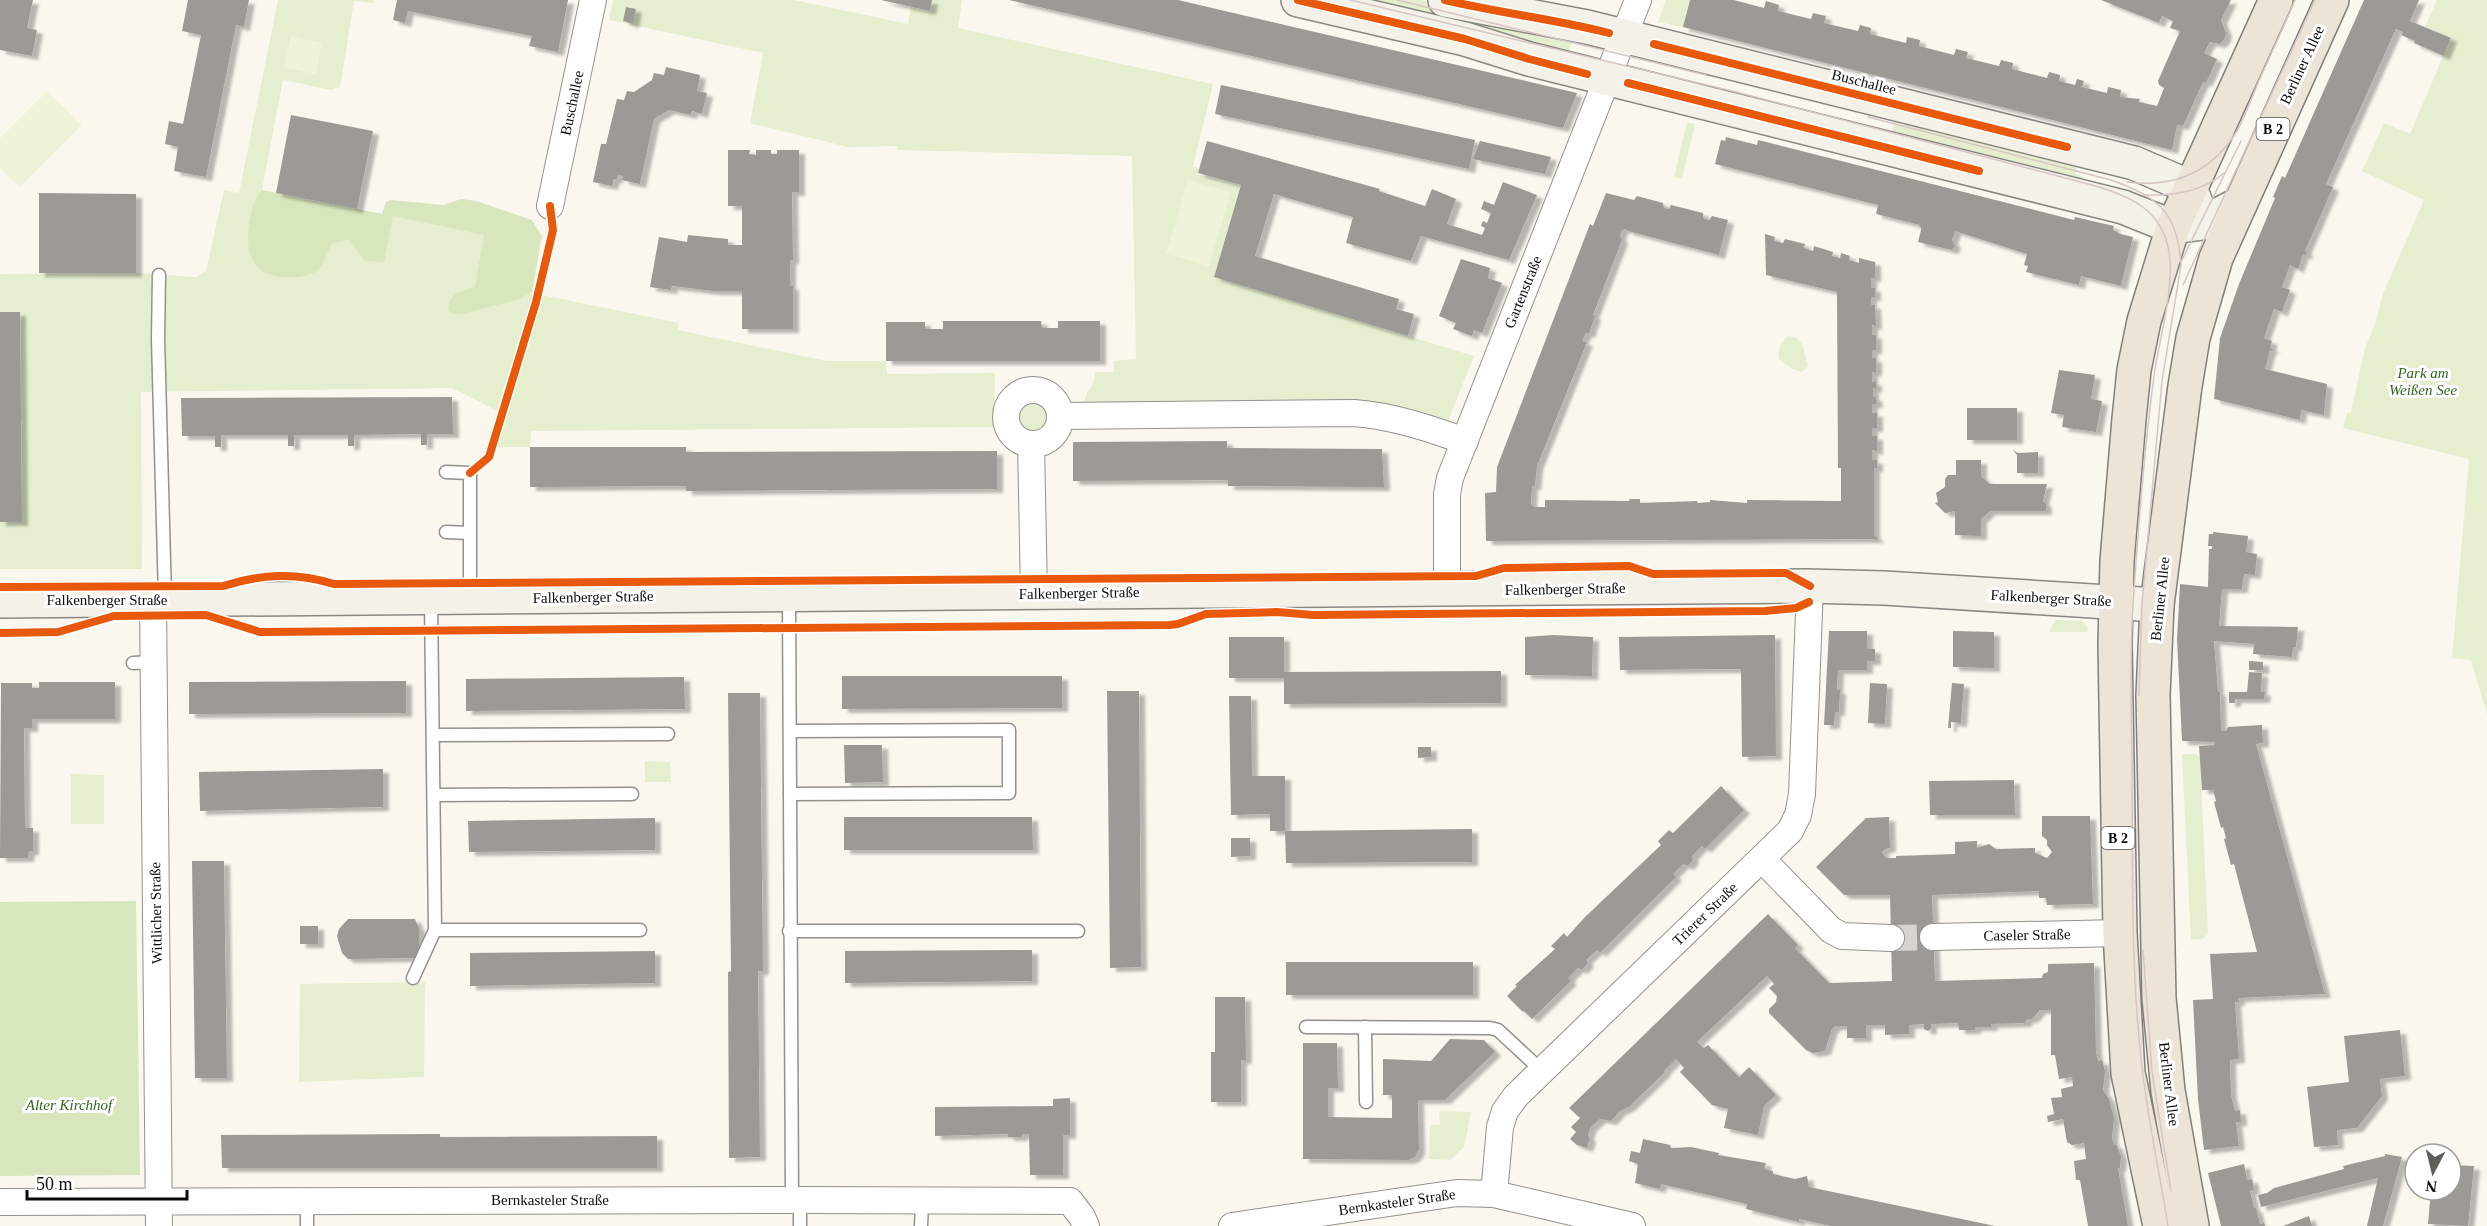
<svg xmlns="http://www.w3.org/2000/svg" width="2487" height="1226" font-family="'Times New Roman',serif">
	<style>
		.green { fill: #e5efcf }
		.forest { fill: #d7e6bd }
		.pitch { fill: #eef3d9 }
		.building { fill: #9c9a95; filter: url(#shadow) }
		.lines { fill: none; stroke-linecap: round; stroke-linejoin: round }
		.street-tunnel { stroke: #d6d4cd; stroke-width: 26; stroke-dasharray: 26 13; stroke-linecap: butt }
		.lane-casing { stroke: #93918e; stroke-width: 15 }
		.street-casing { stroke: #93918e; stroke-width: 28 }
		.secondary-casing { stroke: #898884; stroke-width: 36 }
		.primary-casing { stroke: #807f7b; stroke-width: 36 }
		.lane { stroke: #fefefd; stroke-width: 12 }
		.street { stroke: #fefefd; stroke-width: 26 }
		.secondary { stroke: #f4f1e8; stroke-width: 33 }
		.primary { stroke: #ece4d7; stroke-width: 33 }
		.tram { stroke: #d6c4c5; stroke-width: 1.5 }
		.cycleway-casing { stroke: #fff; stroke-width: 11 }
		.cycleway { stroke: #e8590c; stroke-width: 8 }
		.labels { text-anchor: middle; stroke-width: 6; stroke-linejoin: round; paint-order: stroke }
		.shield { fill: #fff; stroke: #545454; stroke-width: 1.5 }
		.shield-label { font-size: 14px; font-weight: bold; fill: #0b0b0b }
		.street-label { font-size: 15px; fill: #0b0b0b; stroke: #fff }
		.park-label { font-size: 15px; font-style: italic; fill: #32621d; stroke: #fff }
	</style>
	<defs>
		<filter id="shadow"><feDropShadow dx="6" dy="4" stdDeviation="1.5" flood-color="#0004"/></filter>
	</defs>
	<rect width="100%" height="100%" fill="#faf7ef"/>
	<g class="green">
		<path d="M278,0h96l-1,3 -19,-2 -14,86 -9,3 -48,-10 -21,110 120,24 4,-12 157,33 -11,58 147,30 -1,7 149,31h59l1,13 108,-1 -1,54 -463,4 -1,16h-44l11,-36 -45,-23 -311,4 1,177h-142v-47h22l-2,-209 -20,-1v-38l136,-1 60,4 10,-6 18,-81 15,3z"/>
		<path d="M613,0h181l114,24 3,-17 18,4 3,-11h30l-4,28 255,56 -20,82 6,2 -1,6 43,11 -27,92 260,79 -28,70 -362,-16c-1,-20 11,-21 11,-38h19v-11l22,-2 -4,-203 -235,-6v-4l-49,1 -98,-24 13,-70 -154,-33z"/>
		<path d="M1328,0h94l69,16 85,15 -11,31z"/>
		<path d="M1666,0h24l-7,27 -25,-5z"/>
		<path d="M2437,0h50v714l-16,-54 -19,-2 17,-199 -126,-31 4,-15 4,-1 14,-64 10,-24 8,-30 41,-94 -62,-29 22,-48 26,11 41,-96 -26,-11z"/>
		<path d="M1895,118l182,48 -1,8 7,2 -3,11 -189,-52z"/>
		<path d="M1687,122l8,2 -13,55 -8,-2z"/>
		<path d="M1788,336l9,2 5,6 6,22 -6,6 -10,-3 -13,-10c-2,-10 2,-16 9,-23z"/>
		<circle cx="1032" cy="416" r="19"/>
		<path d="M2055,620l27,1 6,7 -1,4h-38z"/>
		<path d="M2182,754h14l4,3 8,177 -5,5 -12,1z"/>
		<path d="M645,761l25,1 1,20h-26z"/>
		<path d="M71,774l33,1v49h-33z"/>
		<path d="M425,982l-1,95 -125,5 1,-98z"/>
		<path d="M1439,1111l32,1 -7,35 -14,13 -21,-1 1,-34h10z"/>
	</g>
	<g class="forest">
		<path d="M262,190l120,24 4,-12 5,-2 52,5 18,-6 15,2 56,19 9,15 -9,57 -12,7 -58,15h-9l-5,-4 2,-11 7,-6 18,-6 9,-52 -91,-19 -9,46 -19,-1 -16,-22 -17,5c-5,8 -9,23 -17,28 -7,4 -15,5 -22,5 -40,3 -50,-23 -43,-58 2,-11 4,-20 12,-29z"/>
		<path d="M136,901l4,274 -140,1v-274z"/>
	</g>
	<g class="pitch">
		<path d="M291,36l31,7 -6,31 -32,-6z"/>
		<path d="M47,91l35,34 -62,62 -20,-19v-30z"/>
		<path d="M1188,180l43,12 -22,74 -43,-12z"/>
	</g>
	<g class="building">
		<path d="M0,0h33l-6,28 10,2 -5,26 -32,-6z"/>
		<path d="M188,0h61l-5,27 -8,-2 -30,152 -32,-6 4,-24 -13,-3 4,-23 14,3 18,-89 -19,-4z"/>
		<path d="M397,0h171l-10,52 -29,-6 3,-10 -124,-25 -3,12 -12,-3z"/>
		<path d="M881,0h51l-2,11z"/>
		<path d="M1009,0h169l399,93 -14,35z"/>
		<path d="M1690,0h44l30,8 2,-7 13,4 -1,6 33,8 2,-6 13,3 -2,7 34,8 2,-6 11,3 -1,6 36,9 1,-6 13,3 -1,6 35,9 2,-6 12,3 -2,6 33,8 2,-6 12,3 -1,6 35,9 2,-6 11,3 -1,6 16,4 2,-6 7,2 -2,6 25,6 1,-6 13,3 -1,7 20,2 -1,3 18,4 7,-18 -5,-3 -1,-4 22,-50 -10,-3 3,-7 -11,-5 -3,7 -58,-23h130l-10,20 5,13 -1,5 -5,6 -10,-2 -6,11 13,6 -11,24 -3,-1 -20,44 -6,-1 -5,25 -489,-123z"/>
		<path d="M2364,0h55l-9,21 41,17 -7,18 -30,-13 1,-2 -14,-6 2,-3 -7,-3 -70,155 7,3 -28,64 2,1 -1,4 -3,-2 -5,15 -8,-4 -8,22 8,3 -8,22 -8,-3 -10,29 8,3 -2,7 5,2h-5l-5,19 62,15 -3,31 -23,-5 -1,10 -86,-21 6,-61 19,-54 36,-86 -2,-1 9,-21 3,2z"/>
		<path d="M626,7l10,2 -3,15 -10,-3z"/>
		<path d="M666,67l34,8 -3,16 10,2 -5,21 -10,-3 -1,4 -22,-5 -15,9 -14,65 -18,-4 1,-4 -5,-1 -1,4h-3l-2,7 -19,-4 8,-38h5l11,-45 7,1 3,-9 7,1 18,-12 2,-7 10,2z"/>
		<path d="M1221,85l254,55 -6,29 -254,-55z"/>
		<path d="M291,115l82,16 -16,78 -81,-16z"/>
		<path d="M1726,137l31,8 1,-5 316,80 1,-3 39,9 -1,4 7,4 13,3 -12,49 -40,-10 -2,9 -53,-13 2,-6 -4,-1 3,-11 -72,-23 -3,9 3,6 -3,4 -34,-8 3,-12 -1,-5 -44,-11 2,-9 -163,-41 6,-24 4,1z"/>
		<path d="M1207,141l173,48 -1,2 46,15 7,-17 24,10 -9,25 35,11 3,-7 -4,-2 2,-5 4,2 4,-10 -10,-4 3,-8 10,4 9,-23 34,13 -28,65 -88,-24 -10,25 -65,-18 7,-26 -79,-23 -19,62 144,43 -3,10 18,5 -6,22 -194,-59 27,-92 -43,-12z"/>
		<path d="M1480,141l58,13 13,3 -6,17 -72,-15z"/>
		<path d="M728,150h22l-1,4 7,1v-5h15v4h6v-4h22v42h-7l1,68h-3v26h3v43h-51v-38h-28l-42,-5 -1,4 -21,-3 9,-50 28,5 1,-7 40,4v6h14v-39h-14z"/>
		<path d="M39,193l97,1v79h-97z"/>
		<path d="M1606,193l28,7 3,-4 26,7 1,5 5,1 2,-4 32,8v5l6,2 3,-4 16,4 -9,35 -91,-24 -2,-2 -4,1 -2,6 2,4 -29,75 2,1 -6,18 -3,-1 -4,8 5,1 -50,124 -2,20h-3l-1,18 3,3h11v-7h10l74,1 1,-2h10v4l57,-2 1,2 12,-1v-2l37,3v-3l94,1v-33h-3l-1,-176 -71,-17 -1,-41 10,3 -1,4 9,2 2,-4 20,5 -1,4 9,3 1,-5 19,6 -1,4 8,2 1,-5 9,3 -1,4 10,3v-5l16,4v16h-4v10h4v9h-4v8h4l1,21 -4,-1v10h4v15h-4v8h4v15l-4,-1v10l4,-1v8l-3,-1v9h3l1,7h-5v9h5v15h-5v8h5v15l-5,-1v10h5v8h-3v67l5,4 -393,2 -1,-48 11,-1 1,-25 93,-243 3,2z"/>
		<path d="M1461,259l29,9 -2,10 14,5 -20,50 -8,-3 -2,6 -19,-7 3,-6 -17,-7z"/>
		<path d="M0,312h20l2,210h-22z"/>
		<path d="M943,321h98l1,7h16v-7h42v40h-214v-39h39v7h18z"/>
		<path d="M2059,370l36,5 -4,24 11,2 -6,31 -34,-5 2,-12 -13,-2z"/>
		<path d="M452,397l1,37h-26v11h-6v-11l-67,1v11h-6v-11h-54v11h-6v-11h-67v12h-6v-11h-33l-1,-38z"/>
		<rect x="1967" y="408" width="50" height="32"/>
		<path d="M1227,441v7l155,1 2,38 -156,-1v-6l-155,1v-39z"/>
		<path d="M530,447h156v5l311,-1v38l-311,2v-5l-156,1z"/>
		<path d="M2013,450l5,3 20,-1v21h-21v-18z"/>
		<path d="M1956,460h25v16l9,8h57l-4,17 3,3v7h-56l-9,8v17l-26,-1v-24l-10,2 -10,-10 3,-1 -2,-9 9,-6v-8l3,-4h8z"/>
		<path d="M2213,532l35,4 -2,16 11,2 -2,21 -11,-1 -2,15h-20l-3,37 79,1 -2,20h-3l-1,10 -39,-3 1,-10 -40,-3 4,51h2l1,39h5l2,-4 34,-2 1,18 -7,1 69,250 -87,4 1,4h-4l4,57 -9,1 1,35 4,16 5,-1 1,12h-5l3,24 -35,4 -6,-51 -5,-99 20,-1 -3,-45 47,-2 -23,-88 -3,1 -7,-26 2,-1 -3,-11 -2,1 -7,-26 2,-1 -3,-11h-11l-3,-44 16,-1v-3l-33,-1 -5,-102 3,-55 28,3 1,-38h3v-3h-4l1,-12h4z"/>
		<path d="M1829,631h38v18h8v12h-8v9h-29l-1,20h3l-1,22h-4l-1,13h-10z"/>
		<path d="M1953,631l41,1v36l-41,-1z"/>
		<path d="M1553,635l40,2 -1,39 -67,-1v-38z"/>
		<path d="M1775,635l1,121 -34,1 -1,-88 -121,1 -1,-33z"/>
		<path d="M1229,637h55v35l217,-1v32l-217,1v-26h-55z"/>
		<path d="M2249,661l14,1v8h-14z"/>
		<path d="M2249,672l13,1 -1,19h4l-1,7h-29v4h-6v-11h18z"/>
		<path d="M842,676h220v32l-220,1z"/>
		<path d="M684,677l1,32 -219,2v-32z"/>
		<path d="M406,681v32l-217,1v-32z"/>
		<path d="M39,682h76v37h-83v9h-8l1,100h8v23h-4l-1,7h-28l1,-175h31v5h7z"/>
		<path d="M1870,683l17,1 -2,40 -17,-1z"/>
		<path d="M1952,683l12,1 -3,39 -10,-1v6h-3z"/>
		<path d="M1107,691h32l2,276 -31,1z"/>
		<path d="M728,693h32l3,278h-5l2,186 -31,1 -1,-186 3,-1z"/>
		<path d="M1229,696h22l1,80h33v55h-15v-17l-39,1z"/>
		<path d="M844,745h38l1,37 -38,1z"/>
		<path d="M1418,747h13v10l-13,1z"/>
		<path d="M383,769v38l-183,4 -1,-39z"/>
		<path d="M2014,780l1,35h-85l-1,-34z"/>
		<path d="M1721,786l23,24 -39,39 -3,-3 -10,10 1,4 -5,6 -5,-2 -10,10 3,3 -76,76 -3,-3 -11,10 2,3 -6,7 -4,-2 -10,10 3,3 -39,38 -8,-8 -1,1 -16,-16 10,-10 -2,-1 40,-36 -4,-3 13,-13 3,4 17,-19 77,-73 -3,-4 11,-11 4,3z"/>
		<path d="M2042,816h48l3,88 -46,1 -1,-7h-7v-7l-107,4 3,86 107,-3 1,-4 5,-2v-8l46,-1 2,89 2,9 4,-1 3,11 -2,19 6,9 5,19 -2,20 2,7 2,-1 5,12 -1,12h-2l10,58h-40l-8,-46h-4l-2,-19 12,-2 -2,-16 -12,2 -5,-3 -4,-23 -15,3 -1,-6 7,-2 -3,-16 11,-1 -1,-8 12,-3 -1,-9 -13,2 -4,-24h-4v-45h-11l-8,9h-5l-2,4 -34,1 1,3h-17v3h-16l-1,-7 -27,1v5l-3,2 -4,-2v-5l-15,1v9l-24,1v-10h-19v13h-19v-12h-11l-4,3 -7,22 -12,2 -7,-3 -37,-37v-4l7,-7 1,-6 -8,-8 5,-4 -7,-8 -70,66 7,6 4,-3 31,32 10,-10 27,28 -12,11 -6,29 -34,-7 4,-19 -16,-4 -32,-33 4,-4 -8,-9 -12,12 1,1 -36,35 -9,4 -9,10 -11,-2 -9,8 -3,8 2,4 -3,9 -10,-3 -7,-6 6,-7 -5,-5 9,-9 -11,-10 199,-194 30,31 -3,3 34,35 63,-2 -2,-86h-46l-28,-28 50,-49 23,-1 1,31 -5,1 -3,3 4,6h10v-2l59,-2v-12l22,-1v7l12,-4 7,5 39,-1v5l12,5 5,-6 -5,-7v-5l-5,-4z"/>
		<path d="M844,817h188l1,33h-189z"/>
		<path d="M655,818v32l-186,2 -1,-31z"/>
		<path d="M1472,829v33l-186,1 -1,-32z"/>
		<path d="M1231,838h19v18l-19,1z"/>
		<path d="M192,861h32l3,217h-32z"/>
		<path d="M348,919h67l4,10v19l-4,10 -67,1 -6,-6 -5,-17 2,-7z"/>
		<rect x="300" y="926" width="18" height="18"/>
		<path d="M1032,950v31l-187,2v-32z"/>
		<path d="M655,951v32l-185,3v-33z"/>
		<rect x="1286" y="962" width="187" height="33"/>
		<path d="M1215,997h30l1,63h-5v42h-30v-50h4z"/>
		<path d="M2400,1030l5,46 -25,3 2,17 -25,32 -20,2 1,15 -24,2 -7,-60 42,-5 -5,-46z"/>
		<path d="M1450,1039l34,1 11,12 -50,48h-27l1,50 -4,7 -6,3 -106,-1v-116h34l1,45h-10v29l64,1v-23h-9v-36l48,2z"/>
		<path d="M1070,1098v37h-7v40h-33l-1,-41h-7v3h-14v-3l-73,2v-29l118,-1v-7z"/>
		<path d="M440,1134v3l217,-1v32h-435l-1,-33z"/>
		<path d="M1643,1139l27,6 1,3 20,-1 28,6 -1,2 48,8 -2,6 9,2v3l22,5 12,-3 2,11 186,39h-164l-32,-7v3l-53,-13 1,-5 -86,-20 -1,5 -25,-6 3,-19 -9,-3 2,-10 9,2z"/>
		<path d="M2385,1154l17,3 -19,69h-16l11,-48 -117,29 -3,-12 9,-2 7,-5 70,-19 -1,-3 42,-10z"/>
		<path d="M2244,1164l3,16 5,-1 2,11 -4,1 4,17h2l4,16 4,-1 1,3h-44l-13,-53z"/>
		<path d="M2451,1165l23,1 -6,60 -40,-2 3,-34h20z"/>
		<path d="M2309,1216l3,10h-29z"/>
	</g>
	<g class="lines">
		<path class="street-tunnel" d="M1891,938l42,-1"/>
		<defs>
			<g id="lane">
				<path d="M159,275l-1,64 7,258"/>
				<path d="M446,472l24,1v121"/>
				<path d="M446,532l23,1"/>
				<path d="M789,596l3,604"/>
				<path d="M133,663l20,-1"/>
				<path d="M433,735l235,-1"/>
				<path d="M790,794l219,-1v-63l-218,1"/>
				<path d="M434,795l198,-1"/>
				<path d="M435,930h205"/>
				<path d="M789,931h289"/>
				<path d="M413,978l22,-48 -4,-330"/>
				<path d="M1306,1027l184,1 8,2 44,41"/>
				<path d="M1365,1027l1,75"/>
				<path d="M800,1200v26"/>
				<path d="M307,1201v25"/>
				<path d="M921,1226l1,-24"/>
			</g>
			<g id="street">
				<path d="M550,206l43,-206"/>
				<circle cx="1033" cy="417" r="27"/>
				<path d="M1060,416l294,-3c39,3 74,15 111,28"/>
				<path d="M1031,444l3,150"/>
				<path d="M1447,591v-97l3,-16 188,-478"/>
				<path d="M153,600l6,626"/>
				<path d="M1762,859l69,71 11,6 49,2"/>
				<path d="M1933,937l187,-4"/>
				<path d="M1494,1194l6,-67 5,-16 11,-15 274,-265 8,-16 4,-21 8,-208"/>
				<path d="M0,1202l800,-2 270,1 12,16 4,9"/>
				<path d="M1232,1226l225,-33 37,1 138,32"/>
			</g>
			<g id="secondary">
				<path d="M1298,0l167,39 64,20 594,148 50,20 30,-4 36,-19"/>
				<path d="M1445,0l142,27 547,136 56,24 10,27"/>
				<path d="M0,601l1806,-15 78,2 273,17"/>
			</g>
			<g id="primary">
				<path d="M2160,1226l-32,-153 -8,-140 -5,-289 2,-83 12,-142 5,-49 10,-49 29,-94 103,-227"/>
				<path d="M2192,1226l-24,-135 -9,-93 -6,-303 4,-90 28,-219 8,-48 23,-80 116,-258"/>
			</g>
		</defs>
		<use href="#lane" class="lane-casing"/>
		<use href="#street" class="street-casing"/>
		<use href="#secondary" class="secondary-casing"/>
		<use href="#primary" class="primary-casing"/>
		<use href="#lane" class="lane"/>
		<use href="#street" class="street"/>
		<use href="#secondary" class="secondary"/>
		<use href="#primary" class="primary"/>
		<g class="tram">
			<path d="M1350,0l386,92 356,93c38,11 70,24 77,67 6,35 -10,88 -15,124 -10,76 -16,153 -21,229 -4,60 -1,120 -1,180 1,84 -1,169 7,252 5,64 19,126 29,189"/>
			<path d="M1397,0l309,75"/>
			<path d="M1868,117l243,63c48,17 67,33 70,85l-19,116 -20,223 -3,91"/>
			<path d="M2127,182c47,6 85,-10 110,-51 8,-14 14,-31 20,-46 13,-29 26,-57 38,-85"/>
			<path d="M2145,195c28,1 57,-3 79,-22"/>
			<path d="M2182,260l59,-119"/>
			<path d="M2183,285l132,-285"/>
			<path d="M2143,950l9,122 19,119"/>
		</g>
		<defs>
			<g id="cycleway">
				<path d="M1298,0l167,39 64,20 58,15"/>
				<path d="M1445,0c54,13 110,19 164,33"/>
				<path d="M1654,44l413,103"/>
				<path d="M1628,83l351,88"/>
				<path d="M470,473l19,-16 47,-155 17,-72 -3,-24"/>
				<path d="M0,587l223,-1c38,-12 73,-14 111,-2l1142,-8 28,-8 125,-2 24,8 133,-1 24,13"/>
				<path d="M0,633l58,-1 56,-16 92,-1 54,17 909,-7 9,-1 28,-10 71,-2 36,3 452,-4 31,-3 13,-6"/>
			</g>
		</defs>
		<use href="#cycleway" class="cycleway-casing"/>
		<use href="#cycleway" class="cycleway"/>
	</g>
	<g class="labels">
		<g class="shield">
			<rect x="2256.5" y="118" width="33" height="22" rx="4.5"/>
			<rect x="2101.5" y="827" width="33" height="22" rx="4.5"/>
		</g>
		<g class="shield-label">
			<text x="2273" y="134">B 2</text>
			<text x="2118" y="843">B 2</text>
		</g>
		<g class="street-label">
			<text transform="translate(2302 65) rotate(-65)" y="5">Berliner Allee</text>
			<text transform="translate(1864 82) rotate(14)" y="5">Buschallee</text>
			<text transform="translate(572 103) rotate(-78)" y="5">Buschallee</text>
			<text transform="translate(1523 292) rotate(-68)" y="5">Gartenstraße</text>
			<text transform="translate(1565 589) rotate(-1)" y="5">Falkenberger Straße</text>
			<text transform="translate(1079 593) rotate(-1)" y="5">Falkenberger Straße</text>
			<text transform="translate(593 597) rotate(-1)" y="5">Falkenberger Straße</text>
			<text transform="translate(2051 598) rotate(3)" y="5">Falkenberger Straße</text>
			<text transform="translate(2160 599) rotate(-84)" y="5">Berliner Allee</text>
			<text x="107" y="605">Falkenberger Straße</text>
			<text transform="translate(156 913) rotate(-91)" y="5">Wittlicher Straße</text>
			<text transform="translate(1705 914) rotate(-44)" y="5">Trierer Straße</text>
			<text transform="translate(2027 935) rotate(-1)" y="5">Caseler Straße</text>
			<text transform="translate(2169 1084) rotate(83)" y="5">Berliner Allee</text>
			<text x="550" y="1205">Bernkasteler Straße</text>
			<text transform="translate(1397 1202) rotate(-8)" y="5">Bernkasteler Straße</text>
		</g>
		<g class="park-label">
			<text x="2423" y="378">Park am<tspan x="2423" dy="17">Weißen See</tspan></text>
			<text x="69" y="1110">Alter Kirchhof</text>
		</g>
	</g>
	<g transform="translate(2433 1172) rotate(187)"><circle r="28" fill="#ffffff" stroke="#9d9d9d" stroke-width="1.5"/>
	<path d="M0-4.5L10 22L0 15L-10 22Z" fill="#5f5e5b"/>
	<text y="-9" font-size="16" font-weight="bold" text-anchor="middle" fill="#0b0b0b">N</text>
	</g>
	<path d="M27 1190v9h160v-9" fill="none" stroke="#0b0b0b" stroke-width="3"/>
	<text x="36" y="1190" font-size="18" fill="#0b0b0b" stroke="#ffffff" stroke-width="4.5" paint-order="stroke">50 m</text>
</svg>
